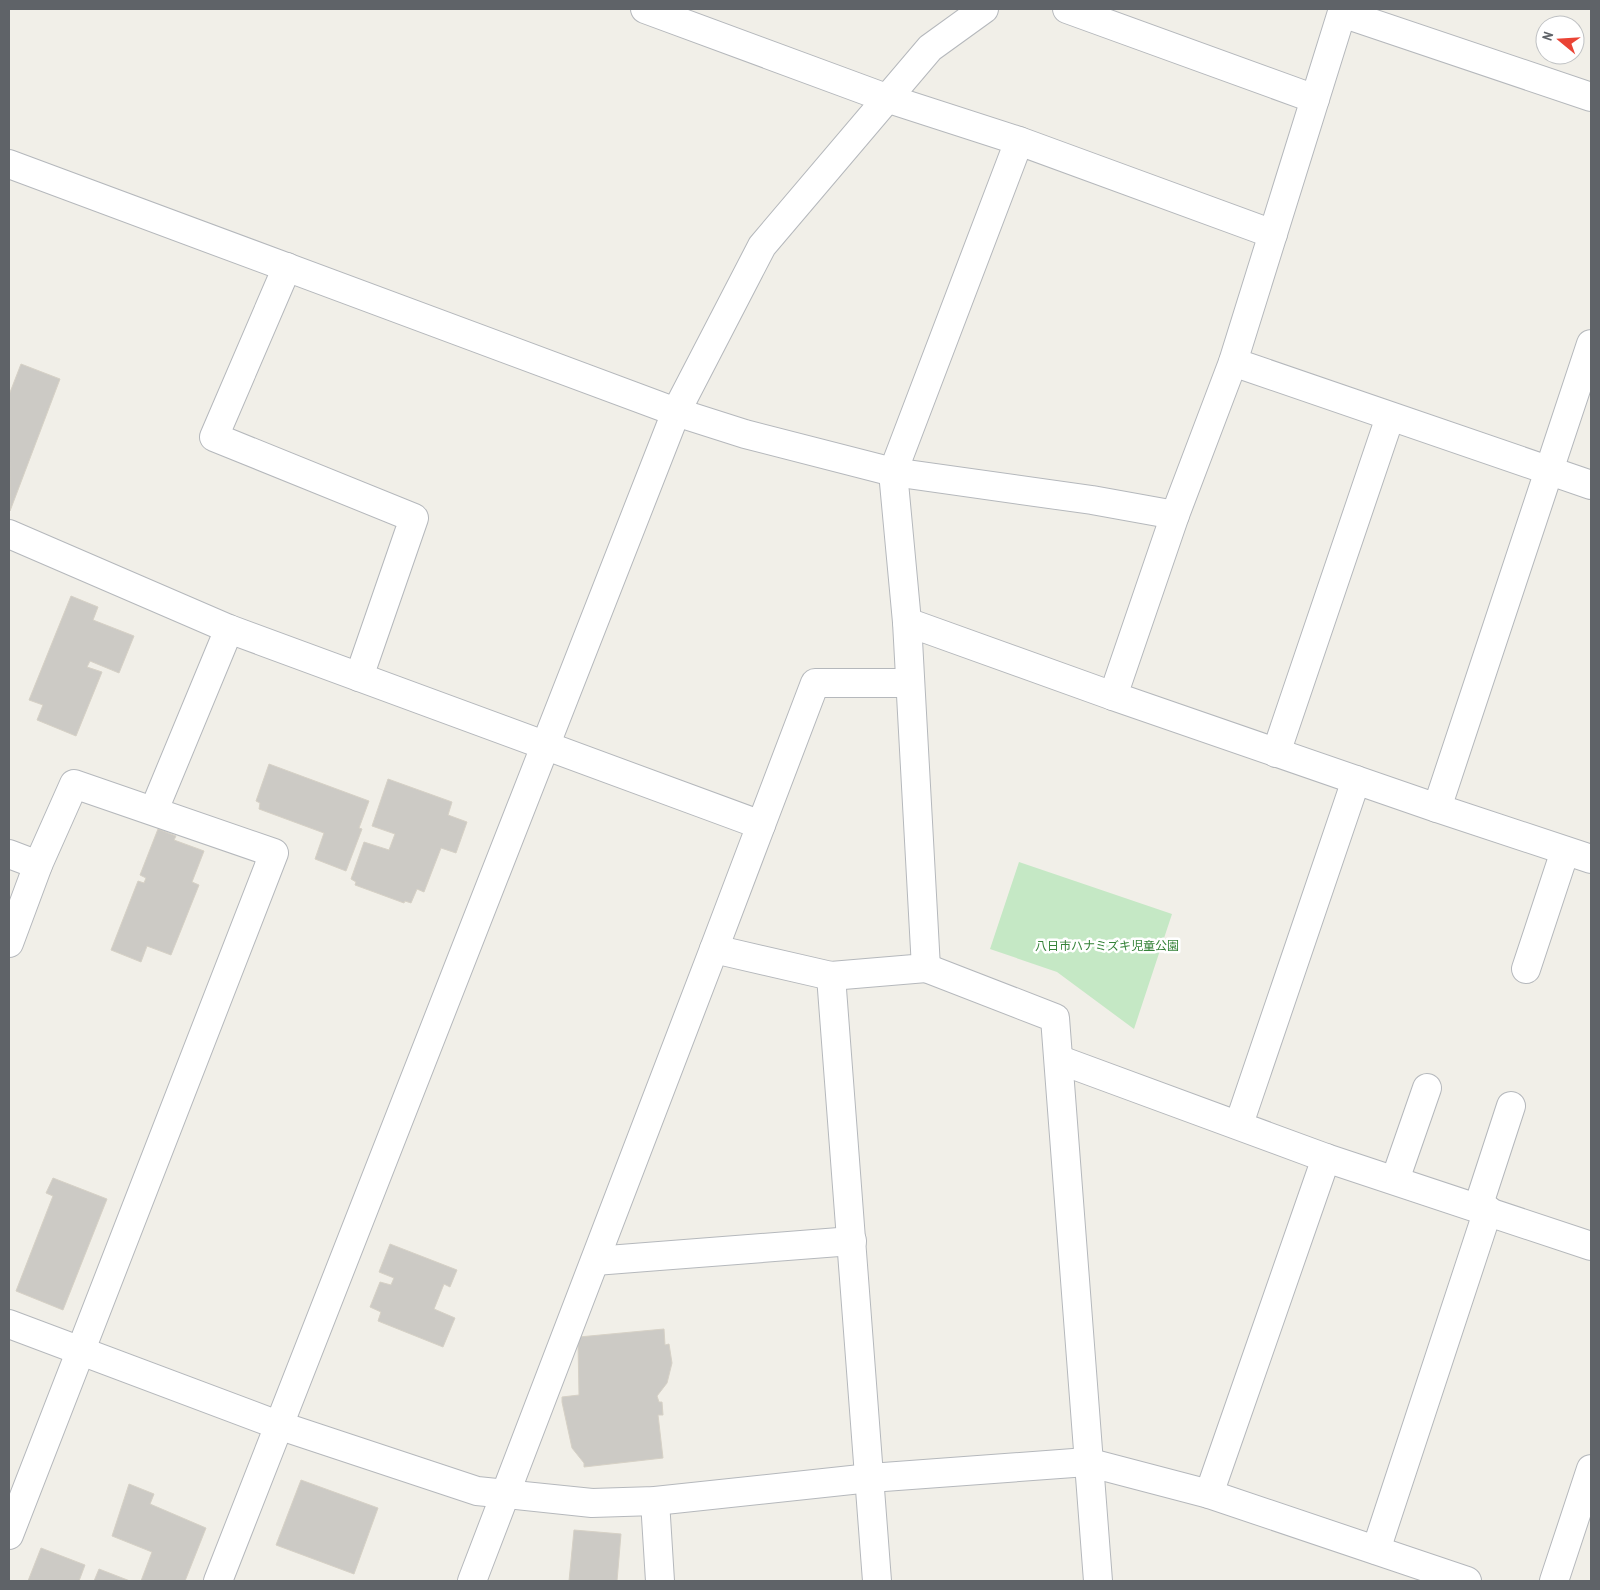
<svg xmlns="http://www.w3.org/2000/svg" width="1600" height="1590" font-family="'Archivo Narrow','Noto Sans JP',sans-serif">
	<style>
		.green { fill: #c5e8c5 }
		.building { fill: #cccac5; stroke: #d6d1c6 }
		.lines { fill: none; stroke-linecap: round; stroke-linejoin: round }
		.minor-casing { stroke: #b5b8bc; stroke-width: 30 }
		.minor { stroke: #fff; stroke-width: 28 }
		.labels { text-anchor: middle; stroke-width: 5; stroke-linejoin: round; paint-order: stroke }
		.park-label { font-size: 12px; fill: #348238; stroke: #fff }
	</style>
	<rect width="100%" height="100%" fill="#f1efe8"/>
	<path class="green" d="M1019,862l153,52 -38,115 -77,-57 -67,-23z"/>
	<g class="building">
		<path d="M21,364l39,15 -50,132 -1,-116z"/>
		<path d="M71,596l27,11 -5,13 41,16 -15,37 -29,-12 -3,6 15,5 -26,64 -39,-16 6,-15 -14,-5z"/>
		<path d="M269,764l100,37 -10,27 3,1 -16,42 -31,-12 9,-26 -65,-24 1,-6 -4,-2z"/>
		<path d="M388,779l64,23 -4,13 19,7 -11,31 -15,-5 -17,44 -7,-3 -6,14 -6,-2 -1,2 -49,-18 1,-3 -5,-3 13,-37 25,8 6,-16 -23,-8z"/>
		<path d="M158,829l18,7 -2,4 30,11 -12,31 7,3 -28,70 -24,-9 -6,16 -30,-12 27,-69 6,2 2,-5 -6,-3z"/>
		<path d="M53,1178l54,21 -44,111 -47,-19 37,-95 -7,-3z"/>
		<path d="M390,1244l67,26 -7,17 -6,-3 -10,25 21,9 -12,29 -65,-26 3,-9 -11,-5 10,-25 11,3 3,-7 -15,-6z"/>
		<path d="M664,1329l1,16 4,-1 3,19 -5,20 -10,13 2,6h3l1,13h-5l5,43 -79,9v-4l-12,-15 -10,-46v-5l17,-2 -1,-52 1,-6z"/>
		<path d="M301,1480l77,28 -24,66 -78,-29z"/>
		<path d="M129,1484l25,10 -4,10 56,24 -21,53h-44l11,-29 -40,-16z"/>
		<path d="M574,1530l47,4 -4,47h-48z"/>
		<path d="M41,1548l44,17 -6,16h-51z"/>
		<path d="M99,1569l31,12h-36z"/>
	</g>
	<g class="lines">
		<defs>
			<g id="minor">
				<path d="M645,9l241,89 133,43 254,93"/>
				<path d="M1067,9l248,90"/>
				<path d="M1343,9l-110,353 -58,153 -62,181 324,112"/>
				<path d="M1342,13l249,84"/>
				<path d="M9,164l667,248 69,22 148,38 199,28 83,15"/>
				<path d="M287,267l-73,170 200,81 -55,159"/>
				<path d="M1591,344l-154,464 154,51"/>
				<path d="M1233,362l358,123"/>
				<path d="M9,534l220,95 532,196 -47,124"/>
				<path d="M907,622l-14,-150 126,-331"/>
				<path d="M1276,753l114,-336"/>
				<path d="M154,810l75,-181"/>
				<path d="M761,825l54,-142h94"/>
				<path d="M9,854l29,11"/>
				<path d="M9,943l29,-78 36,-81 200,69 -265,682"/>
				<path d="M926,968l129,50 43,563"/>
				<path d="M1526,969l39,-118"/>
				<path d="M831,976l46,605"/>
				<path d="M1060,1060l266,98 265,88"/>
				<path d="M1239,1124l117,-344"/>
				<path d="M1395,1180l32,-92"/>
				<path d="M1478,1207l33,-101"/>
				<path d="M595,1261l257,-20"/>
				<path d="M9,1324l269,101 199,66 115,12 63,-2 215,-23 217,-16 122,32 258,87"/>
				<path d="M1209,1494l117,-336"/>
				<path d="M655,1501l5,80"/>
				<path d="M1376,1550l112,-340"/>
				<path d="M218,1581l458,-1169 86,-166 168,-198 54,-39"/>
				<path d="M472,1581l242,-632 117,27 95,-8 -19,-346 206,74"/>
				<path d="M1554,1581l37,-112"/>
			</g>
		</defs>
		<use href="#minor" class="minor-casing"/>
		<use href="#minor" class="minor"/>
	</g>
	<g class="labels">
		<g class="park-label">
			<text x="1107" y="950">八日市ハナミズキ児童公園</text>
		</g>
	</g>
	<rect width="1600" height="1590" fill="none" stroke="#5f6368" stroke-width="20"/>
	<g transform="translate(1560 40) rotate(288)"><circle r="24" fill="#ffffff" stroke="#bfc1c3"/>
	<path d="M0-4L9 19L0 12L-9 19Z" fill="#ea4335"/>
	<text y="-8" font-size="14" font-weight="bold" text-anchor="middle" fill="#5f6368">N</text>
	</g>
</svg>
